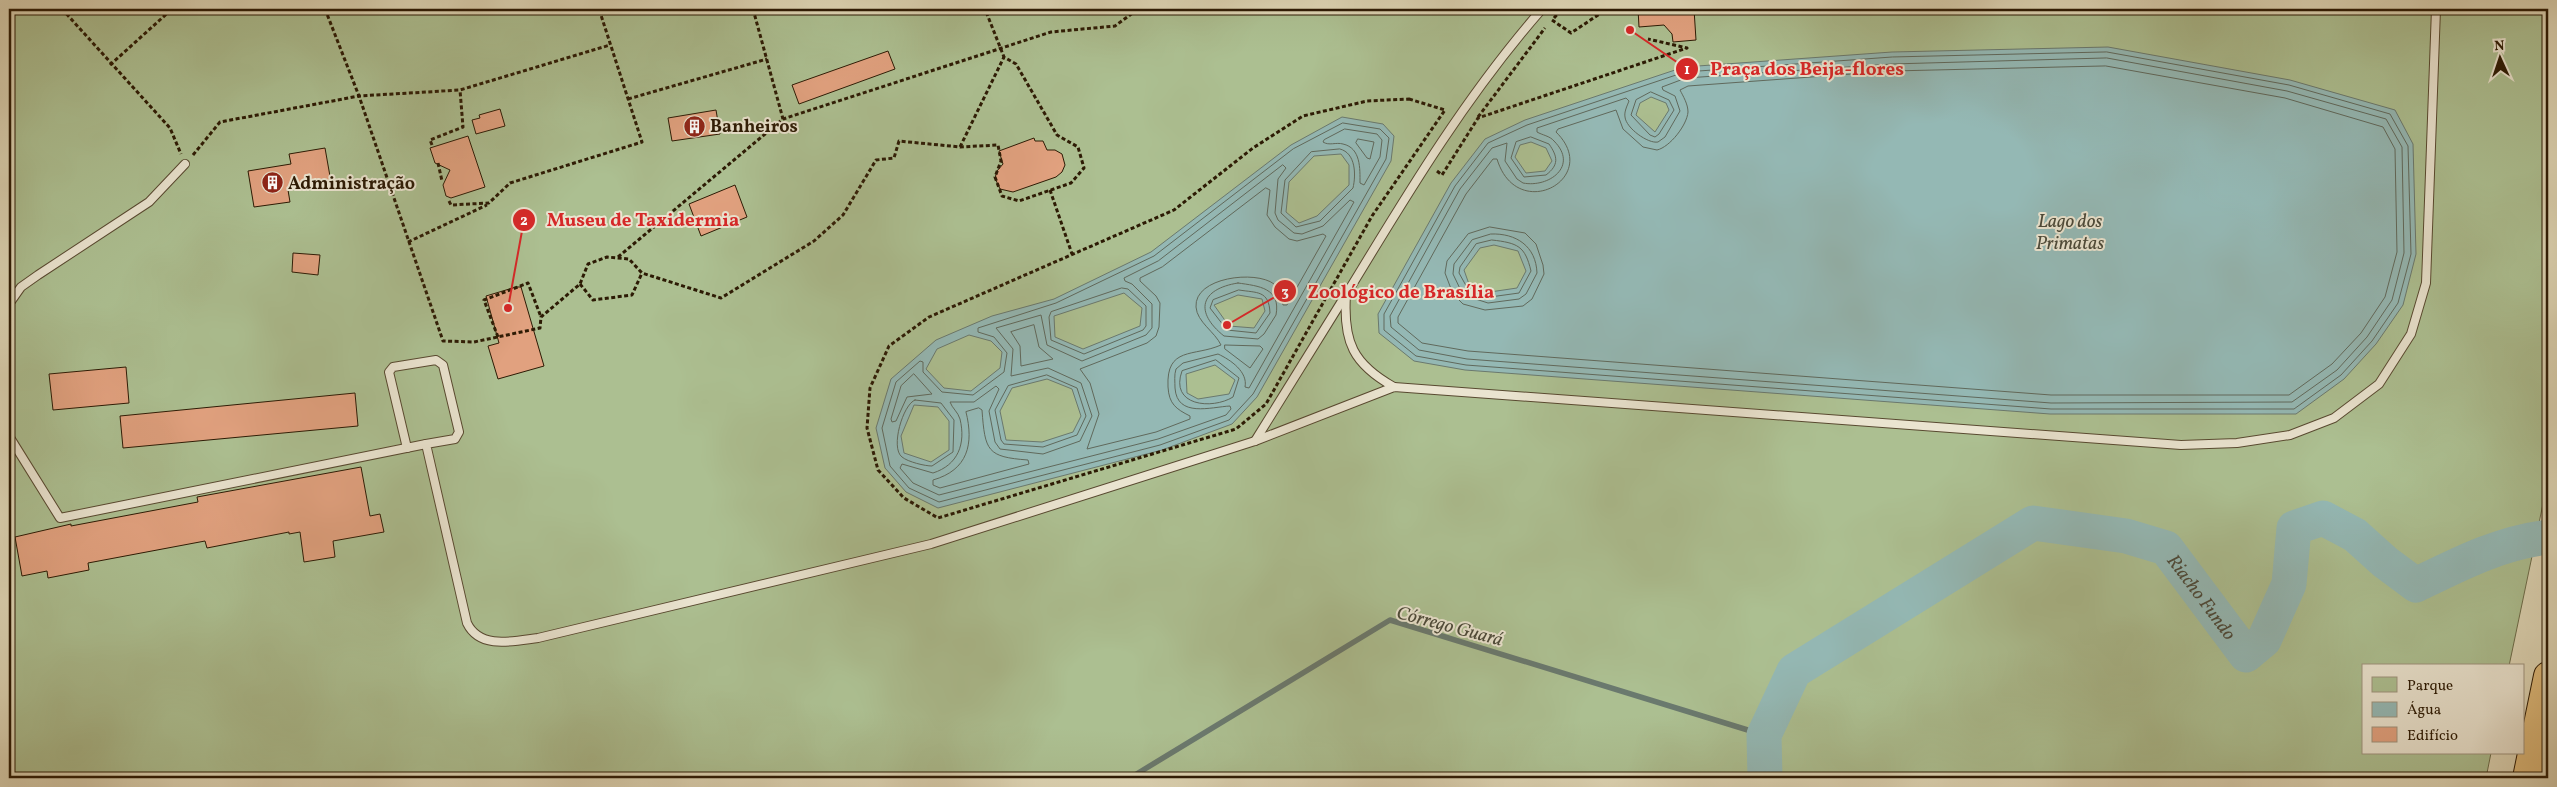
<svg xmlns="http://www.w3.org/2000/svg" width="2557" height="787" font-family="Vollkorn,serif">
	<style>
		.green { fill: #acbf91; stroke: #6c6c4a }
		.water { fill: #94b8b4; stroke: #6a796e; fill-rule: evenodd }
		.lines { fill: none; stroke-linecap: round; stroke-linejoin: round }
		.shore { stroke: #60695c; stroke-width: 1 }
		.stream { stroke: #6a796e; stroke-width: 5.5 }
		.river { stroke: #94b8b4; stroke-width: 35 }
		.building { fill: #e1a17f; stroke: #2c1a04 }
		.lane-casing { stroke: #584930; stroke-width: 10 }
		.highway-casing { stroke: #2c1a04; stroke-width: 30 }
		.path { stroke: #2c1a04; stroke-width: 3; stroke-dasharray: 4 2.5; stroke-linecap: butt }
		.lane { stroke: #eae4d0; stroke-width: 8 }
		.highway { stroke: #dfbb7b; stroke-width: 28 }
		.labels { text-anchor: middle; stroke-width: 4; stroke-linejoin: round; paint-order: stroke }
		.poi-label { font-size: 18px; font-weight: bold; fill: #2c1a04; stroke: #eae4d0; text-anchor: start }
		.water-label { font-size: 19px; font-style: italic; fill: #4b4939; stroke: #eae4d0 }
		.leader { fill: none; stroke: #d62828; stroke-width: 2 }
		.callout-dot { fill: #d62828; stroke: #eae4d0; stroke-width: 2 }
		.mark-label { font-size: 15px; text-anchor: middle; font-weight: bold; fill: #fff }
		.callout-label { font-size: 19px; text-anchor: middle; font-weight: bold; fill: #d62828; stroke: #eae4d0; stroke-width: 4; stroke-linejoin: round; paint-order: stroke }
	</style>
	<rect width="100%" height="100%" fill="#ded6b6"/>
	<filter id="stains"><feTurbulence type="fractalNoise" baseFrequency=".004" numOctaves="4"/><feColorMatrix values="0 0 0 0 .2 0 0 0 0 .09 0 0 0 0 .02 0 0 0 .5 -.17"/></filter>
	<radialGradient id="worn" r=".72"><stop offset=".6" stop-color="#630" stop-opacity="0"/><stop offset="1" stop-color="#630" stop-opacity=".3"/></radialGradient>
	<path class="green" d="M9,9h2539v471l-39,186h-146v87h128l-5,25h-2477z"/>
	<g class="water">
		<path d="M2108,47l182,33 105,30 18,34 3,110 -13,51 -27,39 -32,35 -48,35h-246l-585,-44 -51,-9 -35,-28 -1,-19 73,-131 34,-44 40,-19 159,-53 208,-15zM1651,97l15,6 3,7 -14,22 -19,-17 4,-12zM1531,142l15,6 6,13 -7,10 -19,2 -11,-16 5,-12zM1494,245l24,6 8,20 -9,17 -27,4 -20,-5 -6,-17 16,-22z"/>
		<path d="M1342,117l41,7 11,12 -3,25 -134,236 -25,27 -70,26 -224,58 -32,-16 -21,-24 -9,-40 15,-49 45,-39 56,-24 62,-17 97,-47 140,-107zM1341,154l8,11v20l-32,31 -18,7 -13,-11 3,-30 25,-26zM1124,293l18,15 -2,18 -57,23 -28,-12 -1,-21zM1238,295l24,4 3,12 -11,17 -25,-2 -15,-21zM969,335l22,6 11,11 -2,16 -29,23 -27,-3 -18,-19 11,-20zM1215,365l20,15 -6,14 -31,5 -11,-6 -1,-19zM1047,379l25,10 9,27 -8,16 -31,10 -36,-2 -6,-29 12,-23zM914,405l24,2 11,14v29l-18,12 -27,-9 -3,-17z"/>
	</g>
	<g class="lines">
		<g class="shore">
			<path d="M2107,52l182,33 101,29 18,32 3,108 -13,49 -26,38 -31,34 -47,34h-243l-585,-44 -50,-9 -32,-26v-16l71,-128 33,-43 39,-18 158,-53 207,-15z"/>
			<path d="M2107,58l180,33 99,28 16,28 2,106 -12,47 -25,37 -30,33 -45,32 -241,1 -584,-44 -48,-9 -28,-23 -1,-11 70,-127 32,-41 15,-5 -2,18 12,18 6,4c26,5 56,-17 31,-42 -4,-5 -12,-6 -17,-9v-4l89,-30 3,3c-2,5 -5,11 -4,16 1,11 23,27 33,25l7,-5 15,-26 -5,-15 -12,-6 -1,-3 24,-9 206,-14z"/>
			<path d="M2106,66l179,32 98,29 12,22 2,103 -12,45 -24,36 -29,31 -43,31h-238l-583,-44 -46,-8 -24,-20v-6l68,-123 27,-35h4c20,66 106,19 59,-27l2,-3 58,-19 7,19 20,18 14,3c13,-3 30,-25 31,-38 0,-8 -5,-16 -8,-22l8,-4 205,-15z"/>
			<path d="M1651,92l18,8 5,10 -15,24 -4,3 -5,-2 -19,-20 5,-15z"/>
			<path d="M1343,123l37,6 9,9 -3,21 -133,235 -24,26 -69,25 -221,57 -30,-14 -19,-22 -8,-38 14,-46 24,-21 3,1v10l19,20 31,3 31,-23 3,-19 -13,-16 -16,-5v-4l78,-25 98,-47 139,-107z"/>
			<path d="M1345,129l32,5 5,6 -2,17 -16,28 -4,-2c0,-14 1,-35 -17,-39 -7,-2 -14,2 -20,-2l1,-2z"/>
			<path d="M1531,137l18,7c9,13 10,21 -3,31l-22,2 -13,-19 5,-16z"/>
			<path d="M1358,139l16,3 -4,17 -3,-1 -11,-15z"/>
			<path d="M1340,149c16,4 16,26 13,39l-33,33 -24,6 -15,-14 4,-33 26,-28z"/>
			<path d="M1283,165l3,3 -8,11 -3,34 3,7 16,13 8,1 21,-8 27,-26 4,2 -105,186 -4,-1c3,-15 -14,-27 -27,-33l-35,9 -7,6c-2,6 -1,13 -1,19 2,30 36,19 55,18l1,3 -5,6 -68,24 -219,56 -26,-12 -13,-15 2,-4 31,9c25,-8 33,-29 27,-54 -2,-7 -8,-11 -10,-17h24l22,-16 3,3 -10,22 6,31 5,7 43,5 37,-13 12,-25 -11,-33 -33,-15 -37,8 2,-27 -17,-21 45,-13 6,30 35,16 64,-26 6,-7v-24l-20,-20 -7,-3 -1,-3 34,-17z"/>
			<path d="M1266,188l4,2 -3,25 8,12 14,12 8,2 26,-7 3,2 -39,69h-4c-2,-7 -3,-15 -9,-21 -18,-14 -80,-7 -78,23 1,15 19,25 25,38 -27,12 -55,1 -53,42 1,17 8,22 22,29v3l-34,13 -69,17 12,-35 -9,-31 -10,-14 67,-26 9,-7 3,-9 1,-24 -4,-7 -16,-15v-3l22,-11z"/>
			<path d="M1490,227l35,6 11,11 7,21 1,9 -12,25 -9,7 -38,4 -22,-6 -10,-10 -8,-21 2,-12 21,-27z"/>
			<path d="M1491,234c25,-1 45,12 46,39l-11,21 -7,5 -31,4 -25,-8 -10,-21 1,-10 18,-24z"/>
			<path d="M1492,240c26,3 33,6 39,31l-12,22 -29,4 -21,-6 -10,-18 1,-6 16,-23z"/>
			<path d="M1238,283c21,3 43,5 38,32l-12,19 -6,5 -34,-3c-30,-24 -24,-47 14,-53z"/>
			<path d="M1122,288l6,1 18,17v20l-3,4 -59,24 -33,-14 -2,-23 2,-5z"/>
			<path d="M1239,290c18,3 30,0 31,23l-14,20 -29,-3 -17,-22 3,-8z"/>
			<path d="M1034,325l5,22 14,12 -32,7 -1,-20 -9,-14z"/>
			<path d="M1225,345l35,1 3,3 -13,19 -25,-19z"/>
			<path d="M1216,360l23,18 -6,19c-21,13 -64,9 -51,-26z"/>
			<path d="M914,374l18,20 -25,3 -11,24 -4,1 -1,-3 10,-33z"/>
			<path d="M1047,375l30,13 9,28 -9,19 -34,12 -39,-3 -3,-4 -6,-30 13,-24z"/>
			<path d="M915,400l26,3 13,17 -1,32 -21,14c-7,0 -24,-4 -30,-9 -12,-9 1,-53 13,-57z"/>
			<path d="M979,408l3,2c3,41 5,47 46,50l1,4 -89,24 -7,-3v-5c35,-10 41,-36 33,-68z"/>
		</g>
		<path class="stream" d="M1130,778l260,-158 374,115"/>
		<path class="river" id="s1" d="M1765,778l-1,-43 30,-64 239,-148 93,13 40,12 80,107 18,-15 25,-56 5,-56 29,-10 32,17 30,27 31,23c43,-21 83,-42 132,-48"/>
	</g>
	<g class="building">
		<path d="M1638,9h56l2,31 -23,2 -1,-8 -8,-9 -25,2z"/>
		<path d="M888,51l7,18 -96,35 -7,-19z"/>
		<path d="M500,109l5,17 -29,8 -4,-14 8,-2 -1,-3z"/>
		<path d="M716,110l4,24 -48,7 -4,-23z"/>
		<path d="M468,136l17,51 -34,11 -5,-2 -3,-11 7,-15 -15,-7 -5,-15z"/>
		<path d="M1034,138l1,3h8l4,9h8l7,4 3,11 -3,7 -6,5 -43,15 -13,-3 -5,-11 2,-7 6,-7 -4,-13z"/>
		<path d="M325,148l6,34 -43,8 2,12 -36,5 -6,-36 43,-7 -2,-10z"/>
		<path d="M735,185l12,32 -46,19 -12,-32z"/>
		<path d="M293,253l27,2 -2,20 -26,-3z"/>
		<path d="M516,287h5l23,79 -46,13 -10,-33 11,-3 -13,-47z"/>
		<path d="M126,367l3,36 -76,7 -4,-36z"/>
		<path d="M355,393l3,33 -235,22 -3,-32z"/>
		<path d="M361,467l9,49 10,-2 4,18 -51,9 2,16 -31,5 -4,-30 -11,2v-2l-82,16 -2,-7 -117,22 1,7 -41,8 -1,-7 -25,5 -7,-39 56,-13v2l127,-24 -1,-5z"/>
	</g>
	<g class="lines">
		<defs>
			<g id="lane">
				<path d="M9,304l12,-17 17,-12 111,-73 36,-38"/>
				<path d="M1394,387c-41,-23 -51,-45 -48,-92 60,-99 119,-198 196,-286"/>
				<path d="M9,436l51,82 366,-74"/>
				<path d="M1255,441l90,-145"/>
				<path d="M407,448l-18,-76 4,-5 43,-7 7,5 16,67 -4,7 -29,5 41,179c13,27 47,18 71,15l393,-94 324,-103 139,-54 787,58 56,-2 53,-8 44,-17 45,-34 32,-50 15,-51 10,-274"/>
				<path d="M2547,778l1,-4"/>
			</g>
			<path id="highway" d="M2527,778l21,-102"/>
		</defs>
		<use href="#lane" class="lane-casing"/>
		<use href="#highway" class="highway-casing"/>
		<g class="path">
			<path d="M62,9l108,119 11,26"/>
			<path d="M325,9l34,87 84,245 31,1 66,-14 1,-11 39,-33 8,-20 19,-7 22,2 13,14 79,25 93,-57 29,-26 33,-55 18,-2 5,-17 61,6 38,-2 3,16 -6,16 7,19 17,5 52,-18 13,-15 -6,-21 -21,-12 -41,-71 -12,-7 -19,-48"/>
			<path d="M753,9l30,110"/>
			<path d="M1619,9l1,1"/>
			<path d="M1636,10l1,-1"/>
			<path d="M1554,18l8,-9"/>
			<path d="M1552,20l19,13 36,-24"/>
			<path d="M110,65l62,-56"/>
			<path d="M628,99l139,-40"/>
			<path d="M1409,99l36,11 -73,106 -106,188 -30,25 -298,89 -34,-20 -26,-28 -11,-42 3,-40 19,-42 40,-29 245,-107 79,-62 50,-32 64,-15z"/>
			<path d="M1478,117l67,-89"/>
			<path d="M432,145l-2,-5 33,-13 -3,-37"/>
			<path d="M960,147l44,-90"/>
			<path d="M193,155l27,-33 139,-26 101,-6 150,-45"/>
			<path d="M438,163l4,18"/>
			<path d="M1437,171l5,4 36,-57 209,-70 -39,-9"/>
			<path d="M1050,190l22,64"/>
			<path d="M449,201l2,4 38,-2 21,-20 132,-41 -43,-133"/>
			<path d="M408,242l79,-37"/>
			<path d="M618,257l165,-138 268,-87 64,-6 23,-17"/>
			<path d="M580,284l13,16 39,-5 10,-22"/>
			<path d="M498,337l-14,-37 44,-17 13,34"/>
		</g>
		<use href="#lane" class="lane"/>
		<use href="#highway" class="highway"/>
	</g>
	<defs>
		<symbol id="building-disc" viewBox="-11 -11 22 22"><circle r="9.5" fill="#8f2418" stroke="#eae4d0"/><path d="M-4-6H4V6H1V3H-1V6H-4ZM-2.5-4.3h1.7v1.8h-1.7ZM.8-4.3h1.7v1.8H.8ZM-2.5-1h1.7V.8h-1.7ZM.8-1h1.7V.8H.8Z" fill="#fff"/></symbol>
	</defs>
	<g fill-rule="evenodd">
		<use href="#building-disc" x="682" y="114" width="25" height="25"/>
		<use href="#building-disc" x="260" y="170" width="25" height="25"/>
	</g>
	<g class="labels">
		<g class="poi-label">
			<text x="710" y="132">Banheiros</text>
			<text x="288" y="189">Administração</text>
		</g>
		<g class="water-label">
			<text x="2070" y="227">Lago dos<tspan x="2070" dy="22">Primatas</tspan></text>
			<text dy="7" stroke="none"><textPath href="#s1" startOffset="591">Riacho Fundo</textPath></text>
			<text transform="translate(1450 625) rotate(15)" y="7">Córrego Guará</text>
		</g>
	</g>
	<path class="leader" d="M1630 30L1687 69M508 308L524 220M1227 325L1285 291"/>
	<g class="callout-dot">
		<circle cx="1630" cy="30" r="5"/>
		<circle cx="508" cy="308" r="5"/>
		<circle cx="1227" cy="325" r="5"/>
		<circle cx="1687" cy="69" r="12"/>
		<circle cx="524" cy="220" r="12"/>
		<circle cx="1285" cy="291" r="12"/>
	</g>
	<g class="mark-label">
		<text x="1687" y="74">1</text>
		<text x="524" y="225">2</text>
		<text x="1285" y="296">3</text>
	</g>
	<g class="callout-label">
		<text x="1807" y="75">Praça dos Beija-flores</text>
		<text x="643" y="226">Museu de Taxidermia</text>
		<text x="1401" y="298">Zoológico de Brasília</text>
	</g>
	<rect width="2557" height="787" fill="none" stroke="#ded6b6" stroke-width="30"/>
	<rect x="10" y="10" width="2537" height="767" fill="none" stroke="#2c1a04" stroke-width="2.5"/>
	<rect x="15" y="15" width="2527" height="757" fill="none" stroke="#2c1a04"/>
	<rect x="2362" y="664" width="162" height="90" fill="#eae4d0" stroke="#9e937e"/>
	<rect x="2372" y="677" width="25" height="15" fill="#acbf91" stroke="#9e937e"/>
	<text x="2407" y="690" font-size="15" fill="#2c1a04">Parque</text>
	<rect x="2372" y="702" width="25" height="15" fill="#94b8b4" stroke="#9e937e"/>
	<text x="2407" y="714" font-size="15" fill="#2c1a04">Água</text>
	<rect x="2372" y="727" width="25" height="15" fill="#e1a17f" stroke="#9e937e"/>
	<text x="2407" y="740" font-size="15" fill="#2c1a04">Edifício</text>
	<g transform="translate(2500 58) rotate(357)" stroke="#eae4d0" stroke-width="4" paint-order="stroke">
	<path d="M0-4L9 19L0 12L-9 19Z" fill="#2c1a04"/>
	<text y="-8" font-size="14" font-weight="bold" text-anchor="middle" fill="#2c1a04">N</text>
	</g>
	<rect width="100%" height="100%" filter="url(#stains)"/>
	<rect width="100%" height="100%" fill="url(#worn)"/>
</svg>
